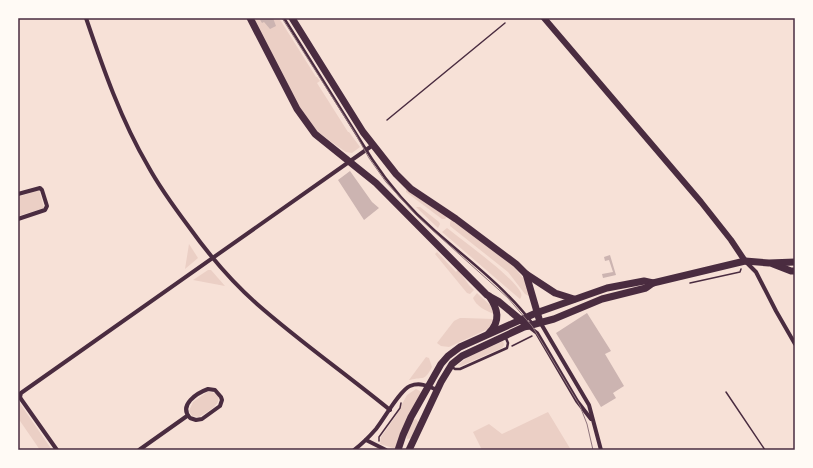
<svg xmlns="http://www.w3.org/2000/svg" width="813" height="468" font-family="'Source Serif 4',serif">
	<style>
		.green { fill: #ebcfc5 }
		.building { fill: #ccb4b1 }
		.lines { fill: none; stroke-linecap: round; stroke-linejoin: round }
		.path { stroke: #4a2c40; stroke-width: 1.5 }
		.service { stroke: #4a2c40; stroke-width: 2.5 }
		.minor { stroke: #4a2c40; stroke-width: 4 }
		.tertiary { stroke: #4a2c40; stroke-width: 6 }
		.secondary { stroke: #4a2c40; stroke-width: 7 }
		.tram { stroke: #8f747c; stroke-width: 1 }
		.neatline { fill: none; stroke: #4a2c40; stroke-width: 1.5 }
	</style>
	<rect width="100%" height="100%" fill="#f7e1d7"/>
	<g class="green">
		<path d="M252,18h27l37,59h1l3,4 -3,2 31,49h1l11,15 -8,6 -6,-1 -9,-6 -19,-14 -10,-12 -10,-14z"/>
		<path d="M406,188l42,28 -3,3h-3l-36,-27z"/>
		<path d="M39,190l5,18 -26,8v-19z"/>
		<path d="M416,207h4l19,15 1,2 -2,4z"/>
		<path d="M452,219l60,46 12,14 3,7 2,10 -4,-2 -17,-22 -58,-46v-4z"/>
		<path d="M447,228c15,12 68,50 74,65 1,3 0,4 -1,6l-78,-67z"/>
		<path d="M189,244l9,14 -13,11z"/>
		<path d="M437,252l19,20 2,-2 11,15 5,5 -4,4 -3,-1 -32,-39z"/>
		<path d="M208,270h3l14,16 -32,-6z"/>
		<path d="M477,293l14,13 3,8c-8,-3 -18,-8 -21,-16z"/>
		<path d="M460,318h4l30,1 -6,10 -39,18 -8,-1 -4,-3 17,-22z"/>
		<path d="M503,341l1,4 -2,3 -41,18 -3,-1 11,-9z"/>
		<path d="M426,357l3,1 3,9c-8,15 -8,9 -22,13h-1z"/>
		<path d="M416,389l4,2 1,3 -25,54h-3l-13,-4 1,-7 14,-20 12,-22z"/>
		<path d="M207,392c4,0 7,0 10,3 7,9 -12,18 -18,22l-7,-1 -3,-5 4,-9z"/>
		<path d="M19,402l33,48h-12l-22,-32z"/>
		<path d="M548,412l23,38h-89l-9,-18 16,-8 13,10z"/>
		<path d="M416,419l3,4 -8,15 -4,1 -1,-3 7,-16z"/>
	</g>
	<g class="building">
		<path d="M259,18h14l3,8 -6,3 -6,-7 -2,1z"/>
		<path d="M350,171l22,31 7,6 -15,12 -26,-40z"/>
		<path d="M610,255l6,20 -13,3 -1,-4 11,-2 -4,-12 -4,1 -1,-4z"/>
		<path d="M587,313l24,38 -6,3 19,32 -11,7 3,5 -15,9 -45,-74z"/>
	</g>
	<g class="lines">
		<g class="path">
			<path d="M387,120l118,-97"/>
			<path d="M690,283l50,-11 1,-3"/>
			<path d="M512,346l20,-10"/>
			<path d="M726,392l39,58"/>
			<path d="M379,441v-4l21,-29 1,-5"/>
		</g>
		<g class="service">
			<path d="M284,18l88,141c17,26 39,51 62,71 34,30 71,57 99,94"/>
			<path d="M452,367l3,2h5l47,-21 1,-5 -3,-7"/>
		</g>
		<g class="minor">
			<path d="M86,18c17,50 35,102 62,148 12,22 26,41 41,61 20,28 42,54 68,77 42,37 89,70 133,106"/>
			<path d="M18,194l22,-6 2,2 5,16 -2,4 -27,9"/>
			<path d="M746,262l10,10 20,39 19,33"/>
			<path d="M540,322l49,83 12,45"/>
			<path d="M528,326l9,7 40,68 14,18"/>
			<path d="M208,389l7,1 6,7 1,3 -2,6 -18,13 -6,1 -6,-2c-12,-13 7,-25 18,-29z"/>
			<path d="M366,440l20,10"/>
			<path d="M57,450l-36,-51 -1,-2 1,-4 352,-248"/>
			<path d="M139,450l48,-34"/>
			<path d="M354,450c8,-6 15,-13 22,-21 8,-10 24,-39 34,-43 10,-4 18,0 27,4"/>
		</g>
		<path class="tertiary" d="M544,18l157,184 30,38 14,21"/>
		<g class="secondary">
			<path d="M250,18l47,91 18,25 61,49 111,112 11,6 30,25"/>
			<path d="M292,18l71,114 33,42 15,15 45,30 60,45 10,10 14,48"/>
			<path d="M773,264l18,7h4"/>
			<path d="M526,274l29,19 19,6"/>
			<path d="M489,296c9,13 12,25 0,37"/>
			<path d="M398,450l5,-15 8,-18 30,-53 7,-8 12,-9 76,-34 71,-25 37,-7 9,2"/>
			<path d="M409,450l32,-68 11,-18 10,-8 62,-29 30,-8 48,-20 44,-11 7,-5 92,-22 24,2 26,-1"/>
		</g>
		<path class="tram" d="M282,18l73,115 14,25 17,24 30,33 14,13 78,70 24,28 48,80 7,18 6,26"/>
	</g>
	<rect width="813" height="468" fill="none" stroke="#fffaf5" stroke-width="38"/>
	<rect x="19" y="19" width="775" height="430" class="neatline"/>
</svg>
